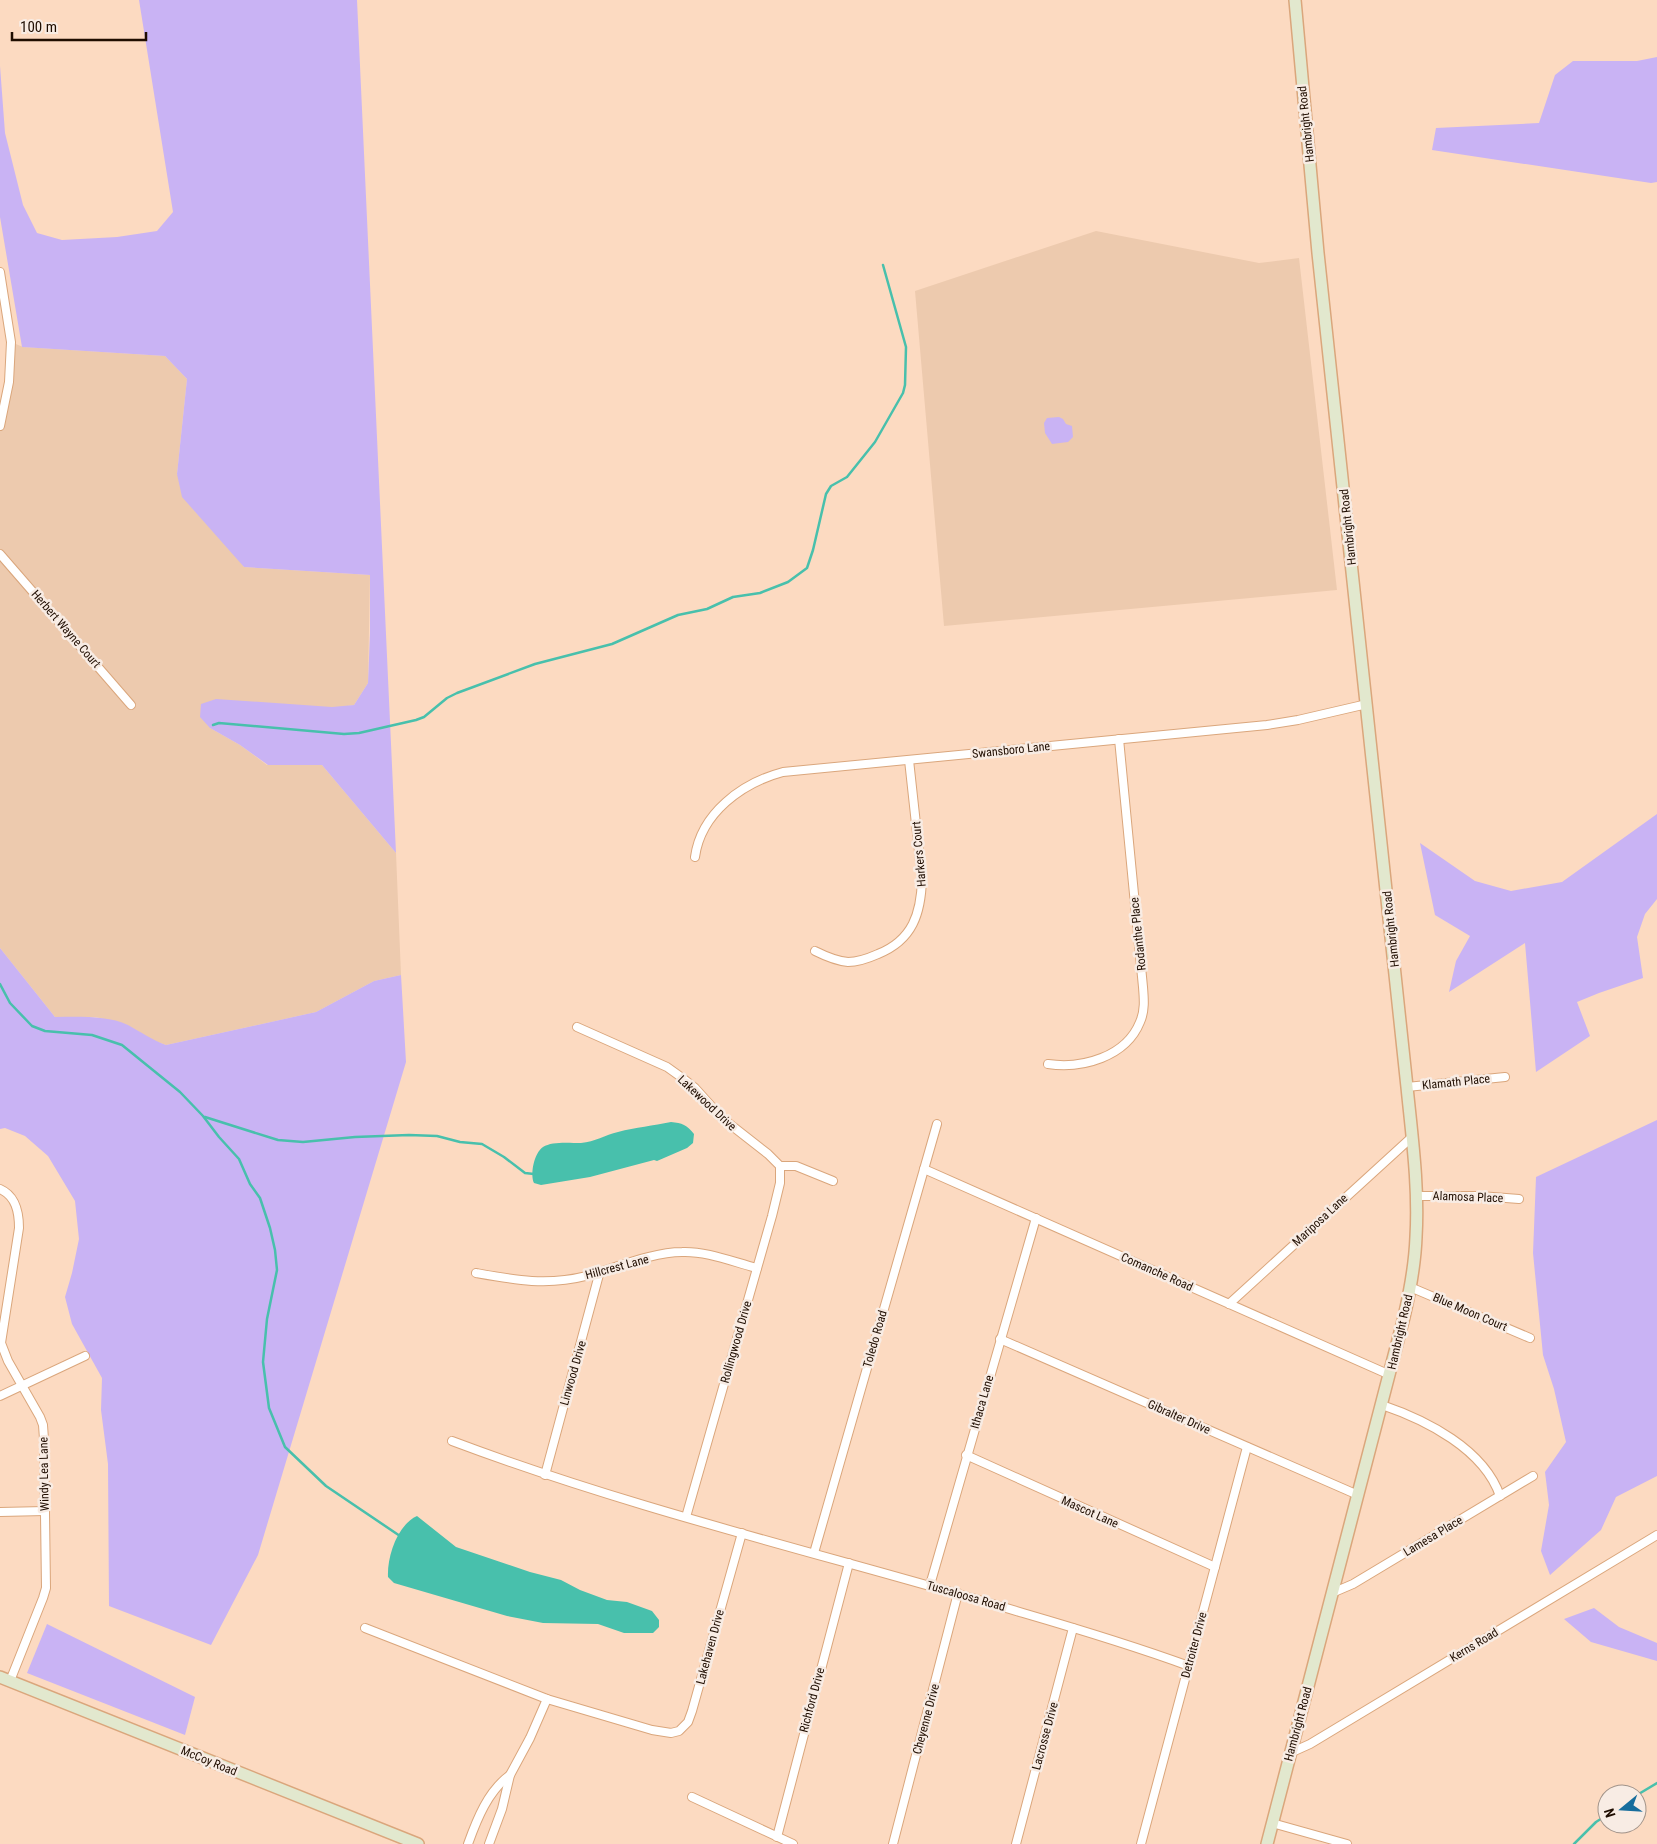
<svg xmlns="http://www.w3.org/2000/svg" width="1657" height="1844" font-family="'Roboto Condensed',sans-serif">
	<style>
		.built { fill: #edcaae }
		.green { fill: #c9b3f4 }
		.water { fill: #48c0ac }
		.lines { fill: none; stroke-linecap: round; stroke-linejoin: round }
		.stream { stroke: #48c0ac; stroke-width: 2.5 }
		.minor-casing { stroke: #daa67c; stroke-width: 10 }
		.secondary-casing { stroke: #daa67c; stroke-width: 14 }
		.minor { stroke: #fff; stroke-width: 8 }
		.secondary { stroke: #e2e8ce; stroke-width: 11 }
		.labels { text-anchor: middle; stroke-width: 5; stroke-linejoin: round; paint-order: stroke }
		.street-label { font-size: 12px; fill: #1f0d00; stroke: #f8ece4 }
	</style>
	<rect width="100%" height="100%" fill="#fcdac1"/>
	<g class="built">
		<path d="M1096,231l163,32 40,-5 38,332 -393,36 -29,-335z"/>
		<path d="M11,342l12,5 142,9 22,23 -10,95 67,93 126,8 -2,108 -14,22 -144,23 30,17 27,20h55l74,88 5,122 -27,6 -58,31 -150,33 -14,-5 -25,-15 -31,-8h-41l-55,-69v-522z"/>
	</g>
	<g class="green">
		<path d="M139,0h218l39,853 -74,-88h-54l-28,-20 -30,-17 -10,-11 1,-13 15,-5 116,8 22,-2 14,-22 2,-50v-58l-126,-8 -62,-70 -5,-23 10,-95 -22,-23 -143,-9 -22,-130v-151l5,67 18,72 14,28 25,7 55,-3 40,-6 16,-19z"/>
		<path d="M1657,57v125l-6,1 -219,-33 4,-22 103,-5 16,-48 18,-14h64z"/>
		<path d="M1059,417l4,2 3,5 6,2 1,11 -5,5 -16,2 -7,-11 -1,-10 3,-5z"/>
		<path d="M1657,814v85l-12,15 -8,23 6,41 -44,15 -22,9 13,34 -54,36 -11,-129 -76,49 7,-31 14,-25 -35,-21 -15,-72 55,38 36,10 51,-9z"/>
		<path d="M0,948l55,69c23,0 51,-2 73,8 13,7 24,15 38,20l150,-33 58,-31 27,-6 5,87 -148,493 -47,90 -102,-39 -1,-142 -7,-54 1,-32 -30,-54 -7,-27 7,-24 7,-34 -4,-38 -27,-45 -23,-20 -20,-8 -5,1z"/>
		<path d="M1657,1120v356l-41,21 -15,33 -51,45 -9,-24 8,-46 -4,-33 21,-30 -12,-53 -11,-34 -10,-102 3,-76z"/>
		<path d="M1594,1608l25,19 38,16v18l-66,-19 -27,-23z"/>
		<path d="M47,1624l148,73 -10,38 -158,-62z"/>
	</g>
	<g class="water">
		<path d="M671,1122c11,1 16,3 23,12l-1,9 -6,5 -30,13 -3,-1 -64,17 -49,8 -7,-2c-4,-9 0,-30 9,-36 9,-6 27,-4 38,-4 14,-1 24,-8 37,-11 18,-5 35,-6 53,-10z"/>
		<path d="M417,1516l39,31 74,25 31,8 19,10 27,10 20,2 25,9 7,9v7l-6,6h-29l-26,-9 -55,-1 -36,-7 -113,-33 -6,-6c-1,-20 9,-52 29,-61z"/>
	</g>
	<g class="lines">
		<g class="stream">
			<path d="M213,725l6,-2 125,11 15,-1 57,-13 8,-3 23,-19 10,-5 78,-29 77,-20 66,-29 29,-6 26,-12 27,-4 28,-11 19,-14 6,-18 13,-56 5,-8 16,-9 28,-35 28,-49 2,-8 1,-38 -23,-82"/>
			<path d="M0,984l10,19 22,23 13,5 47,4 30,10 58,47 23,24 16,21 20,22 11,25 10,14 10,30 5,22 2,20 -10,49 -4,43 6,46 16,39 41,39 74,50"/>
			<path d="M205,1117l73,23 25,2 52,-5 54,-2 28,1 23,6 22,2 22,13 21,16 9,1"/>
			<path d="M1637,1795l20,-12"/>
			<path d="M1574,1844l22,-22 11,-7"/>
		</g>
		<defs>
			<g id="minor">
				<path d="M0,272l11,70 -2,40 -9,44"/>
				<path d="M0,554l131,151"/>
				<path d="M695,857c6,-44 47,-74 88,-85l484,-47 31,-5 69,-16"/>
				<path d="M815,951c10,5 21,10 33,11 11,0 21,-4 30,-8 35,-14 43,-41 44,-75l-13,-119"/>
				<path d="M577,1027l90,40 14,10 14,11 27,30 46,36 12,12h16l37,15"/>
				<path d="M1048,1064c34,5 78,-7 92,-42 5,-11 4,-23 3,-35l-24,-248"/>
				<path d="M1407,1087l98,-10"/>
				<path d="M924,1169l466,206"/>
				<path d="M0,1189c16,7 19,23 19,39l-18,115 7,18 32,56 3,8 1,14 2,149 -3,10 -33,83"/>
				<path d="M1416,1196h64l39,3"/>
				<path d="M476,1273c39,7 71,13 110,3 29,-8 67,-24 96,-24 25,-1 51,10 75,16"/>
				<path d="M1410,1287l120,51"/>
				<path d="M1229,1304l183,-167"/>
				<path d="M1000,1339l358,156"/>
				<path d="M0,1396l85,-40"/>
				<path d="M1382,1405c44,15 102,44 118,91"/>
				<path d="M452,1441c186,70 380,115 571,172 55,16 111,33 166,53"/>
				<path d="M966,1455l249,112"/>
				<path d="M545,1475l55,-204"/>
				<path d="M0,1512l45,-1"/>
				<path d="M686,1517l86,-301 8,-33v-17"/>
				<path d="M814,1553l123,-429"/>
				<path d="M930,1585l106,-367"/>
				<path d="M1332,1593l21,-9 180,-108"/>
				<path d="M365,1628l182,71 105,31 19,3 8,-2 9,-9 4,-11 50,-178"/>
				<path d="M1290,1753l20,-9 347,-209"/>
				<path d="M692,1797l101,47"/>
				<path d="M1272,1823l75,21"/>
				<path d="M777,1837l72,-274"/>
				<path d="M468,1844c9,-25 20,-53 42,-69"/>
				<path d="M489,1844l13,-35 8,-34 20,-37 17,-39"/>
				<path d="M893,1844l65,-251"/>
				<path d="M1016,1844l57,-216"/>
				<path d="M1141,1844l106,-397"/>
			</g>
			<g id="secondary">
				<path d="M0,1677l418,167"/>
				<path d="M1267,1844l137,-527c6,-26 11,-53 12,-80 3,-50 -4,-100 -9,-150l-89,-834 -23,-253"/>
			</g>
		</defs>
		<use href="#minor" class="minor-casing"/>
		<use href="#secondary" class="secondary-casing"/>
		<use href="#minor" class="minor"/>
		<use href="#secondary" class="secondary"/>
	</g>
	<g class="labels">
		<g class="street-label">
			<text transform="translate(1306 124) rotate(-96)" y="4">Hambright Road</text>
			<text transform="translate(1348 527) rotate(-96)" y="4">Hambright Road</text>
			<text transform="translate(66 629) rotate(49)" y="4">Herbert Wayne Court</text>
			<text transform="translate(1011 750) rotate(-6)" y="4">Swansboro Lane</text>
			<text transform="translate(919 854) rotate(-95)" y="4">Harkers Court</text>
			<text transform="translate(1391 929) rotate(-96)" y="4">Hambright Road</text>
			<text transform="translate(1138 934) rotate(-96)" y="4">Rodanthe Place</text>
			<text transform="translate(1456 1082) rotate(-6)" y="4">Klamath Place</text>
			<text transform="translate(707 1103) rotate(43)" y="4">Lakewood Drive</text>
			<text transform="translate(1468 1197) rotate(2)" y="4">Alamosa Place</text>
			<text transform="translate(1320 1220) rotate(-43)" y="4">Mariposa Lane</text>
			<text transform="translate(617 1267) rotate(-15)" y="4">Hillcrest Lane</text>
			<text transform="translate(1157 1272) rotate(24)" y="4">Comanche Road</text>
			<text transform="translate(1470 1312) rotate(23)" y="4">Blue Moon Court</text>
			<text transform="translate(1400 1332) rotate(-77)" y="4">Hambright Road</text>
			<text transform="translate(875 1339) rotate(-74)" y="4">Toledo Road</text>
			<text transform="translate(736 1342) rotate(-74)" y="4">Rollingwood Drive</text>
			<text transform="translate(573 1373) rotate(-74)" y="4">Linwood Drive</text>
			<text transform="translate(982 1402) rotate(-74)" y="4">Ithaca Lane</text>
			<text transform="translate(1179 1417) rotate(24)" y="4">Gibralter Drive</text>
			<text transform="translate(44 1474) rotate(-91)" y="4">Windy Lea Lane</text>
			<text transform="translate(1090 1512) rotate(24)" y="4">Mascot Lane</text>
			<text transform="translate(1433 1536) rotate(-31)" y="4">Lamesa Place</text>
			<text transform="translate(966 1596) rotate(16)" y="4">Tuscaloosa Road</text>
			<text transform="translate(1194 1645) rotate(-75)" y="4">Detroiter Drive</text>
			<text transform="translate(1474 1645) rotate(-31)" y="4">Kerns Road</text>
			<text transform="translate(710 1647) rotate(-75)" y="4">Lakehaven Drive</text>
			<text transform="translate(812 1700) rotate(-75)" y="4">Richford Drive</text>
			<text transform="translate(926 1719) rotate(-75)" y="4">Cheyenne Drive</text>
			<text transform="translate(1298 1724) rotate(-75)" y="4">Hambright Road</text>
			<text transform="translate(1045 1736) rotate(-75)" y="4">Lacrosse Drive</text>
			<text transform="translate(209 1761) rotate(22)" y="4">McCoy Road</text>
		</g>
	</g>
	<g transform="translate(1622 1809) rotate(252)"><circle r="24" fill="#f8ece4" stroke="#a19389"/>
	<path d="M0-4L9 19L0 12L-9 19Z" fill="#176d9d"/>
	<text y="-8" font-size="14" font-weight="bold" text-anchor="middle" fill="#1f0d00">N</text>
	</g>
	<path d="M12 32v8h134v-8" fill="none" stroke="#1f0d00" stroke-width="2.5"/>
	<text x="20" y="32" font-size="15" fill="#1f0d00" stroke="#f8ece4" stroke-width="4" paint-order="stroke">100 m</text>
</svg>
